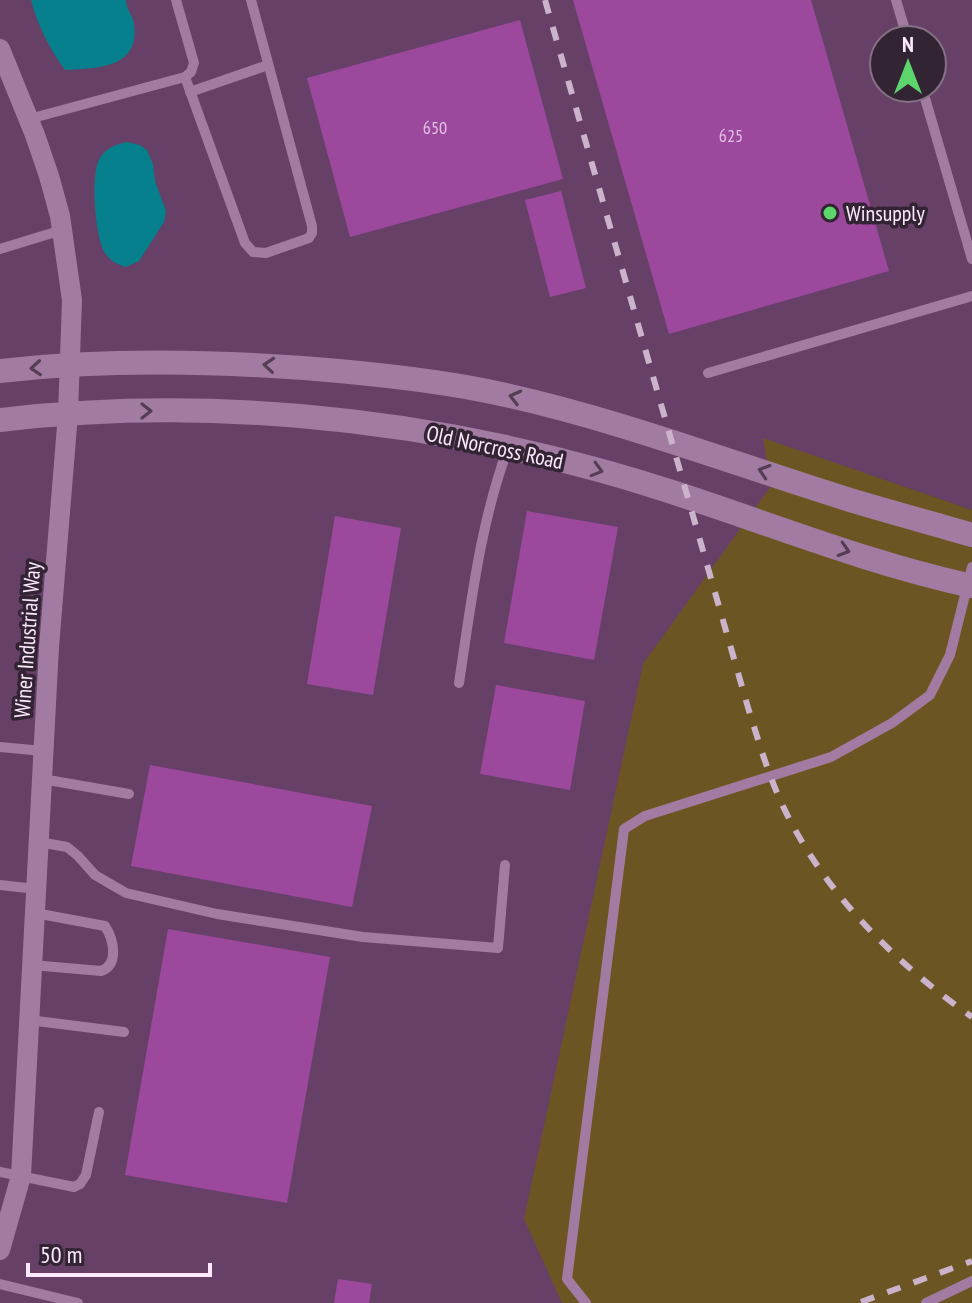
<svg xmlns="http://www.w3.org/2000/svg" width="972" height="1303" font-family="'PT Sans Narrow',sans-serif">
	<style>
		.built { fill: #664067; fill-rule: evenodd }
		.green { fill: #6b5623 }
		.water { fill: #06808c }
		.building { fill: #9b489d }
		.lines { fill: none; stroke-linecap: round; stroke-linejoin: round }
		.lane { stroke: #a17ba1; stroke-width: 10 }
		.street { stroke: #a17ba1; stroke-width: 20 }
		.secondary { stroke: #a17ba1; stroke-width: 24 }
		.rail { stroke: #ccb3cc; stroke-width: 6; stroke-dasharray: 14 14; stroke-linecap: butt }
		.oneway { stroke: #543e54 }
		.poi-dot { fill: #5cd56d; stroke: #332433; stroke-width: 3 }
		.labels { text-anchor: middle; stroke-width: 7; stroke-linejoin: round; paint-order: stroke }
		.number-label { font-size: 18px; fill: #e4c0e5 }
		.poi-label { font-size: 22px; fill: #fde8fd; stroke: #332433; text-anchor: start }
		.street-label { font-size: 22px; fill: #fde8fd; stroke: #332433 }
	</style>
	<rect width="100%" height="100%" fill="#573558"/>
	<path class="built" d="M0,0h972v510l-208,-71 143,864h-907zM884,40h48v48h-48z"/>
	<path class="green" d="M763,438l209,72v793h-410l-38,-84 119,-555 128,-178z"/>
	<g class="water">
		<path d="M31,0h95c0,10 7,15 8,24 6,45 -37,44 -69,46 -16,-22 -27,-44 -34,-70z"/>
		<path d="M127,142l13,3 7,5 6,14 2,17 11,30 -2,11 -25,39 -13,6c-9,-3 -16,-6 -21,-14 -10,-16 -15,-79 -5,-95 6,-10 17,-14 27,-16z"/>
	</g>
	<g class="building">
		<path d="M573,0h238l78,271 -220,63z"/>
		<path d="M520,20l43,159 -213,58 -43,-159z"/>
		<path d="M561,191l25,97 -36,9 -25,-97z"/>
		<path d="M527,511l91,16 -24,133 -90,-17z"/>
		<path d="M335,516l66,12 -28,167 -66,-11z"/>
		<path d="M496,685l89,16 -15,89 -90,-16z"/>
		<path d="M150,765l222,41 -20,101 -221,-41z"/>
		<path d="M168,929l162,28 -43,246 -162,-28z"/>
		<path d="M338,1279l34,5 -3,19h-35z"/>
	</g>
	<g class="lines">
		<g class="lane">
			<path d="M896,0l12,40"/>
			<path d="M185,77l60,166 8,9 13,1 43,-15 3,-5v-7l-61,-226"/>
			<path d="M922,88l50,171"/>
			<path d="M190,92l78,-27"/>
			<path d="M29,119l156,-42 6,-5 3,-9 -18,-63"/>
			<path d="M0,249l62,-19"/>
			<path d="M708,373l264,-77"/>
			<path d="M459,683c12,-79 21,-159 49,-235"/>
			<path d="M0,747l43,4"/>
			<path d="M42,779l87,15"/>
			<path d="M39,842l28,5 11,9 17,19 31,18 91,21 146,23 135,11 7,-83"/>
			<path d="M0,885l36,4"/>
			<path d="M32,965l69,6c18,-6 13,-31 4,-45l-70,-13"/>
			<path d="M29,1020l95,12"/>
			<path d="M0,1172l74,15 6,-3 6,-9 13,-63"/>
			<path d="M0,1284l78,19"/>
			<path d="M586,1303l-19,-24 57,-450 21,-13 186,-59 61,-34 38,-28 20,-40 22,-88"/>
			<path d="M926,1303l46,-22"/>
		</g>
		<path class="street" d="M0,49l35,86 14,41 11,40 12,84 -4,114 -19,233 -28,529 -21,74"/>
		<g class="secondary">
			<path d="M0,371c113,-13 226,-10 339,0 54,5 109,11 162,23 119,26 233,70 349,106 40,12 81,23 122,35"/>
			<path d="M0,420c198,-23 404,-4 595,49 127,34 248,89 377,117"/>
		</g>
		<g class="rail">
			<path d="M545,0l204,711c10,31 19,63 33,93 41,88 112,158 190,213"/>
			<path d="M861,1302l111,-41"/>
		</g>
	</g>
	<defs><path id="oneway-chevron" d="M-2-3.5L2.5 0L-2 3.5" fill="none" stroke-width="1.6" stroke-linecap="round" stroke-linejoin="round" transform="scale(2)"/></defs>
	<g class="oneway">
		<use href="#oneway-chevron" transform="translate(269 365) rotate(-175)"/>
		<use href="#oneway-chevron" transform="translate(36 368) rotate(176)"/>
		<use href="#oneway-chevron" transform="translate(515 397) rotate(-166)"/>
		<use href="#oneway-chevron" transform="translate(146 411)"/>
		<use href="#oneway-chevron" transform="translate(597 470) rotate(16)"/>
		<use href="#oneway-chevron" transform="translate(764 471) rotate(-162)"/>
		<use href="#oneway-chevron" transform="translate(844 550) rotate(17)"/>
	</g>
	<circle class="poi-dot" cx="830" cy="213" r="8"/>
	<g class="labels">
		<g class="number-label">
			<text x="435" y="134">650</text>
			<text x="731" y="142">625</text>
		</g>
		<g class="poi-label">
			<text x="846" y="221">Winsupply</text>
		</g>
		<g class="street-label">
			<text transform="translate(495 447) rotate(12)" y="8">Old Norcross Road</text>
			<text transform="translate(27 640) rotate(-86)" y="8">Winer Industrial Way</text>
		</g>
	</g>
	<g transform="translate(908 64)"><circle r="38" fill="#332433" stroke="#847284" stroke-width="2"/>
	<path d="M0-6L14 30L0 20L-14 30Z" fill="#5cd56d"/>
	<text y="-12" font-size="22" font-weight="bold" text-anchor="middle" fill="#fde8fd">N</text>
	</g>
	<path d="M28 1263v12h182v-12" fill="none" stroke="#fde8fd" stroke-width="4"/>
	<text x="40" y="1263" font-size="24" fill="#fde8fd" stroke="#332433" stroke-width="6" paint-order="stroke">50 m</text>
</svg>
